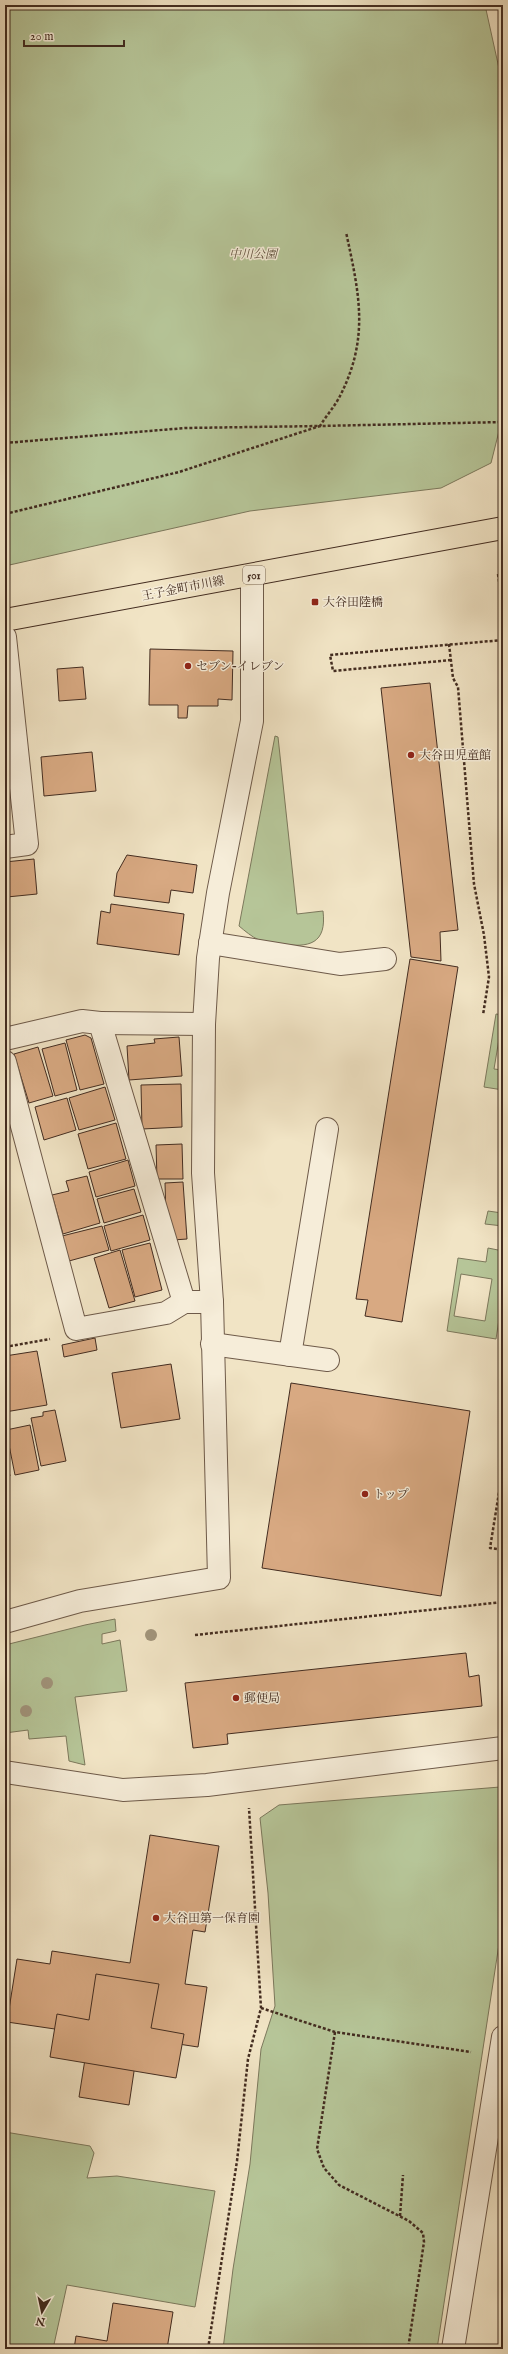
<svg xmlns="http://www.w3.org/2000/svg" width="508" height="2354" font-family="'IM FELL English','Noto Serif JP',serif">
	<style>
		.green { fill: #b6c598; stroke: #7c785c; fill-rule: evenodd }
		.building { fill: #d8a982; stroke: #432c20 }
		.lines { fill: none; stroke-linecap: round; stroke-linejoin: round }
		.minor-casing { stroke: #6e5a49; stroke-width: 24 }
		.major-casing { stroke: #432c20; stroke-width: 24 }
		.path { stroke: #432c20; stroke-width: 2.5; stroke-dasharray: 3 2; stroke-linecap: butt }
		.minor { stroke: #f6edd9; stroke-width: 22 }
		.major { stroke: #f1e4c5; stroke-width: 22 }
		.path-bridge { stroke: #432c20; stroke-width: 2.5; stroke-dasharray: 3 2; stroke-linecap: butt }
		.tree { fill: #a1947b }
		.poi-dot { fill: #8f2418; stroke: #f6edd9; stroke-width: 1.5 }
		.labels { text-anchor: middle; stroke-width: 3; stroke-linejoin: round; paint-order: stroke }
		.shield { fill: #f6edd9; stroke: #796658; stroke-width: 1 }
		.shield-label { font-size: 11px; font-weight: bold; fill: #432c20 }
		.park-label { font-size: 12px; font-style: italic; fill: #60523e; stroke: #f6edd9 }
		.street-label { font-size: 12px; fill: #432c20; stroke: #f6edd9 }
		.poi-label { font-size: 12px; fill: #432c20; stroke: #f6edd9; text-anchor: start }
	</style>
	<rect width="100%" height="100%" fill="#f1e4c5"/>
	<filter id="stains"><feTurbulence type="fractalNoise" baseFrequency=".005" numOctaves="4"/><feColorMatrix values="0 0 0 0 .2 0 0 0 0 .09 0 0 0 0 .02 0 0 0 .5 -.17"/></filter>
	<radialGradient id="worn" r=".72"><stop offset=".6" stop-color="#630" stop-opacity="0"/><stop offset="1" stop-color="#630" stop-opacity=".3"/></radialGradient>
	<g class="green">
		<path d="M5,5h480l15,68 3,38v304l-12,48 -50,25 -191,23 -245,55z"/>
		<path d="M275,736l3,1 19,177 26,-3c4,33 -14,37 -42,33 -7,-1 -15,-1 -22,-4 -7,-3 -14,-9 -20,-14z"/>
		<path d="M496,1014l7,1v12h-2l-7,42 9,1v20l-19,-3z"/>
		<path d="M503,1208v18l-18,-2 3,-13 14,2z"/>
		<path d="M488,1248l15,3v42l-7,46 -49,-8 11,-73 28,4zM461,1274l31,5 -7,42 -31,-5z"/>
		<path d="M115,1619l1,12 -14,3v10l18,-4 7,51 -52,6 10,68 -16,-4 -3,-25 -37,3 -1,-9 -23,3v-88l80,-20z"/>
		<path d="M500,1787l3,16v115l-66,431h-214l10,-80 17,-105 11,-115 14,-43 -7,-113 -8,-75 19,-13z"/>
		<path d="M5,2132l85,14 4,7 -7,25 30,-2 98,15 -20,116 -128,-22 -14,64h-48z"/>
	</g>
	<g class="building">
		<path d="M150,649l83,2 -1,49 -14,-1v7h-30l-1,12h-9v-13h-29z"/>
		<path d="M83,667l3,32 -27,2 -2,-32z"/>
		<path d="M430,683l28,247 -18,2 1,29 -30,-4 -30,-269z"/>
		<path d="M92,752l4,39 -52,5 -3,-39z"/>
		<path d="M127,855l70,10 -4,28 -22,-3 -2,13 -55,-7 3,-23z"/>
		<path d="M34,859l3,35 -30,3 -2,-35z"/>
		<path d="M111,904l73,10 -5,41 -82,-11 4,-33 9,2z"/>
		<path d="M410,959l48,8 -56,355 -37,-6 3,-16 -12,-1z"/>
		<path d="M85,1035l6,3 13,46 -24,6 -14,-50z"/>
		<path d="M179,1037l3,39 -53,4 -2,-34 28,-3 -1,-4z"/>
		<path d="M65,1043l12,47 -22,6 -13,-47z"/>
		<path d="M38,1047l15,49 -24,7 -15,-49z"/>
		<path d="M181,1084l1,43 -40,2 -1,-44z"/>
		<path d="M105,1087l10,33 -36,10 -10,-32z"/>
		<path d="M67,1098l9,32 -32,10 -9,-33z"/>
		<path d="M116,1123l10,36 -38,10 -10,-35z"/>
		<path d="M182,1144l1,35h-26l-1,-34z"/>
		<path d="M128,1160l7,26 -39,11 -7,-25z"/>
		<path d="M87,1176l13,47 -37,11 -11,-39 17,-4 -3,-10z"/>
		<path d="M183,1182l4,57 -14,1 -7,-23 -1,-34z"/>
		<path d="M134,1189l7,23 -37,11 -7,-24z"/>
		<path d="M143,1215l7,25 -39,11 -7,-25z"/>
		<path d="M102,1226l7,24 -40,11 -7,-25z"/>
		<path d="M150,1243l12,47 -27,7 -13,-47z"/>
		<path d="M120,1250l15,51 -26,7 -15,-50z"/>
		<path d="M95,1338l2,12 -33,7 -2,-12z"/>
		<path d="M37,1351l10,54 -42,7v-56z"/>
		<path d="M171,1364l9,55 -59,9 -9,-55z"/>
		<path d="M291,1383l179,28 -29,185 -179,-28z"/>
		<path d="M55,1410l11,51 -25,5 -10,-48 12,-2v-4z"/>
		<path d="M30,1425l9,45 -24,5 -9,-45z"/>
		<path d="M5,1452l5,24 -5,1z"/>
		<path d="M466,1653l3,24 10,-2 3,31 -255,28 1,10 -35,4 -8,-65z"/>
		<path d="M150,1835l69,11 -14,86 -12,-2 -8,54 22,3 -9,60 -59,-9 -10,67 -50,-8 10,-63 -82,-12 10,-63 33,5 2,-13 78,12z"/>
		<path d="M96,1974l63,10 -8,44 33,6 -8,44 -126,-21 7,-43 32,6z"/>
		<path d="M113,2303l60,9 -6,37h-93l2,-13 31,5z"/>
	</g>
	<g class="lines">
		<defs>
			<g id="minor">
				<path d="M5,637l22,207 -22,3"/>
				<path d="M210,943l130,21 45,-5"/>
				<path d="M100,1023l104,1"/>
				<path d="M5,1039l77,-18 18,2 84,279"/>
				<path d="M5,1062l71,267 90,-16 18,-11h28"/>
				<path d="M212,1344l116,16"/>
				<path d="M290,1355l37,-226"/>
				<path d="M5,1622l75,-21 139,-23 -7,-276 -9,-129 1,-149 4,-66 10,-65 34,-172v-146"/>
				<path d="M5,1772l118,18 84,-5 296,-37"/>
				<path d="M453,2349l50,-312"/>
			</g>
			<path id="major" d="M5,620l498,-92"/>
		</defs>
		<use href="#minor" class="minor-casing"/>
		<use href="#major" class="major-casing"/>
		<g class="path">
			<path d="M5,443l180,-15 135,-2c6,-10 15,-20 20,-30 30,-59 19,-103 6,-164"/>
			<path d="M5,514l174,-42 141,-46 183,-4"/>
			<path d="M498,574l5,35"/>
			<path d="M451,660l-118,11 -3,-16 173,-15"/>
			<path d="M5,1347l45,-8"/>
			<path d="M503,1468l-13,80 13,2"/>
			<path d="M195,1635l308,-33"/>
			<path d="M261,2008l74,24 136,20"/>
			<path d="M335,2032l-18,117 7,19 15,17 70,36 14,12 1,9 -16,107"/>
			<path d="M400,2216l3,-41"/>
			<path d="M208,2349l29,-188 11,-102 13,-51 -12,-200"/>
		</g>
		<use href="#minor" class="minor"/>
		<use href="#major" class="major"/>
		<path class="path-bridge" d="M449,644l4,34 5,9 16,197 10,51 5,42 -6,38"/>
	</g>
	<g class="tree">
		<circle cx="151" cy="1635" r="6"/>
		<circle cx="47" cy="1683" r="6"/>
		<circle cx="26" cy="1711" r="6"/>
	</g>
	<g class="poi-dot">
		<rect x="311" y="598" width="8" height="8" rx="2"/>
		<circle cx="188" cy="666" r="4"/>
		<circle cx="411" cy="755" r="4"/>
		<circle cx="365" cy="1494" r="4"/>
		<circle cx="236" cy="1698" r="4"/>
		<circle cx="156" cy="1918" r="4"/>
	</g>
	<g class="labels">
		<rect class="shield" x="243" y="566" width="22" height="18" rx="3"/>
		<g class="shield-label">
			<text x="254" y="579">501</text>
		</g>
		<g class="park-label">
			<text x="253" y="258">中川公園</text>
		</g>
		<g class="street-label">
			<text transform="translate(183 588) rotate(-11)" y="4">王子金町市川線</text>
		</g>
		<g class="poi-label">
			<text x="323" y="606">大谷田陸橋</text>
			<text x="196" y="670">セブン-イレブン</text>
			<text x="419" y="759">大谷田児童館</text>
			<text x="373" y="1498">トップ</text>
			<text x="244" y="1702">郵便局</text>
			<text x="164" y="1922">大谷田第一保育園</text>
		</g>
	</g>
	<rect width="508" height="2354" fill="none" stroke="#f1e4c5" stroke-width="20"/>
	<rect x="6" y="6" width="496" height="2342" fill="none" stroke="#432c20" stroke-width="2"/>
	<rect x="10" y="10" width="488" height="2334" fill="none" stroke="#432c20"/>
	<g transform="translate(42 2312) rotate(189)" stroke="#f6edd9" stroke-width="3" paint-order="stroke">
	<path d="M0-3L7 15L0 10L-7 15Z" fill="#432c20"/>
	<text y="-6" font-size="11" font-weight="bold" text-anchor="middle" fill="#432c20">N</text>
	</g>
	<path d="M24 40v6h100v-6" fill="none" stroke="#432c20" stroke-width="2"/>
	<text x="30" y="40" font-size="12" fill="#432c20" stroke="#f6edd9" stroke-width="3" paint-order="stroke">20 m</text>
	<rect width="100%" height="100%" filter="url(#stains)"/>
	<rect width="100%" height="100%" fill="url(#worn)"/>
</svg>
